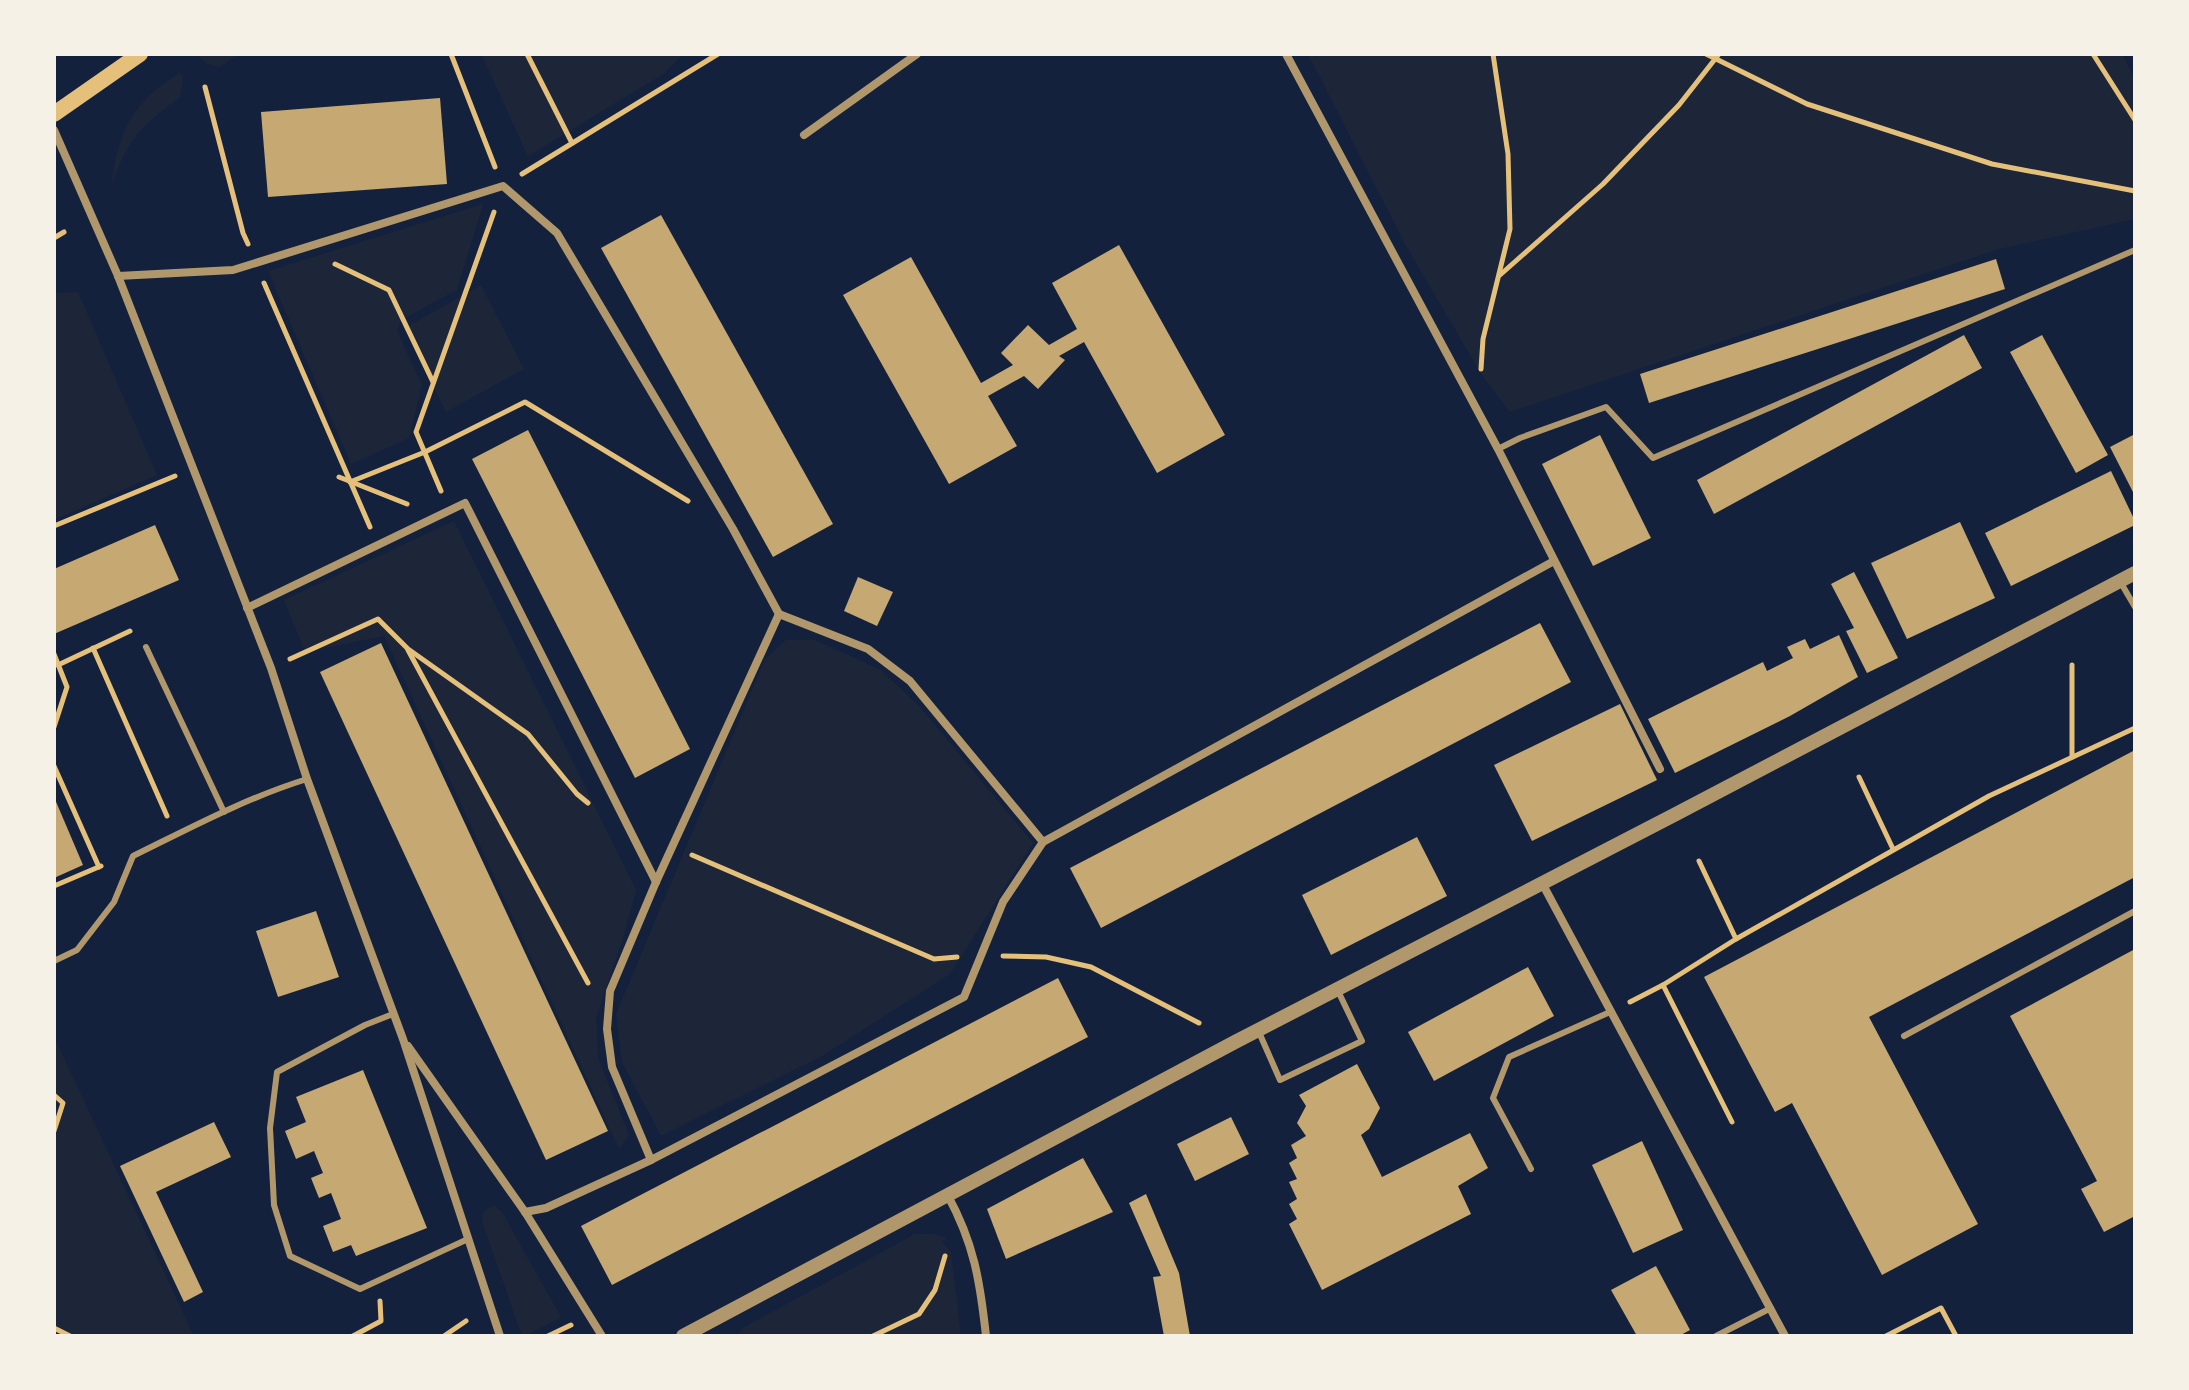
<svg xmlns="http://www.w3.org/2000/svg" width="2189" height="1390" font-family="'Zilla Slab',serif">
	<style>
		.green { fill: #1d2539 }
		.building { fill: #c6a872 }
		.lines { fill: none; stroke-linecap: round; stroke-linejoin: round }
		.path { stroke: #e5c07b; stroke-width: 5 }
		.service { stroke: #b1986c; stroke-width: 6 }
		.minor { stroke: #b1986c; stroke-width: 8 }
		.tertiary { stroke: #b1986c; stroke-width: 14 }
		.secondary { stroke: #e5c07b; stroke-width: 16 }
	</style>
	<rect width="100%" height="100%" fill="#14213d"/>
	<g class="green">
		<path d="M202,54h36l-18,13 -12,-3 -10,-8z"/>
		<path d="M481,54h202l-18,19 -137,83z"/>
		<path d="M1308,54h814l13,26v139l-136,30 -489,163 -27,-35 -78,-133z"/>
		<path d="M180,73l3,4 -3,20c-40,30 -53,42 -69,90 7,-54 21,-86 69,-114z"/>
		<path d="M483,204l-26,86 -56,30 -4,11 25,54 -13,53 -58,26 -83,-193z"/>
		<path d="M481,285l43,84 -78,43 -41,-84z"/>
		<path d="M78,292l79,183 -103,45v-227z"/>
		<path d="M454,521l182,369 -13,48 -27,80 2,40 31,77 -10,14 -235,-513 -79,16 -21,-52z"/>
		<path d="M786,640h29l66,30 39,37 113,136 -83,131 -128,82 -161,80 -39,-74 -6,-48 149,-355z"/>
		<path d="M54,1037l140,299h-140z"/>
		<path d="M495,1206l7,6 59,105 -35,19h-4l-38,-109c-3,-12 -2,-19 11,-21z"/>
		<path d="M915,1234h18l14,4 -5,4 9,10 10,84h-223l3,-7z"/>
	</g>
	<g class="building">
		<path d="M440,98l7,86 -179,13 -7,-85z"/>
		<path d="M661,215l172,309 -60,33 -172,-309z"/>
		<path d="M1119,245l106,190 -68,38 -73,-131 -25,14 6,4 -27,29 -14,-13 -36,20 29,50 -68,38 -106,-189 68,-38 70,126 32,-18 -12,-12 27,-28 21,20 28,-16 -25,-46z"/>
		<path d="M1996,259l9,30 -356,114 -9,-29z"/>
		<path d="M1964,335l18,33 -268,146 -17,-34z"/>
		<path d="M2042,335l66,120 -32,18 -66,-121z"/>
		<path d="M528,430l162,319 -55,29 -163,-319z"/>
		<path d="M2135,434v62l-25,-49z"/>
		<path d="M1600,435l51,103 -58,28 -51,-102z"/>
		<path d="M2111,471l24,50v4l-124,61 -26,-53z"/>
		<path d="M1960,522l35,76 -88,41 -36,-76z"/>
		<path d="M155,525l24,55 -125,54v-65z"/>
		<path d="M1854,572l44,86 -31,15 -21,-42 8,-3 -23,-44z"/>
		<path d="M858,577l35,15 -16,34 -33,-15z"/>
		<path d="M1540,623l31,59 -470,246 -31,-60z"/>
		<path d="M1839,635l19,42 -68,39 -115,57 -27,-54 115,-57 4,9 26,-13 -6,-11 18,-8 5,10z"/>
		<path d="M381,643l227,488 -62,29 -226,-488z"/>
		<path d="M1620,704l37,76 -125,61 -38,-76z"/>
		<path d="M2135,750v127l-266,140 109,207 -96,51 -90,-172 -17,9 -71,-135z"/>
		<path d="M54,797l29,68 -29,13z"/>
		<path d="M1417,837l30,59 -116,59 -29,-60z"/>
		<path d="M316,911l23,66 -61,20 -22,-66z"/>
		<path d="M2135,949v267l-31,16 -23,-43 16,-8 -87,-165z"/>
		<path d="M1528,967l26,49 -120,65 -26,-49z"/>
		<path d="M1058,978l30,59 -476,248 -31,-59z"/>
		<path d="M1357,1064l23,44 -11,21 -8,6 21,42 88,-44 18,35 -30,18 13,28 -149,76 -33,-66 8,-5 -8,-15 8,-5 -8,-17 8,-3 -8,-16 8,-5 -6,-13 15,-9 -9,-13 9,-17 -7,-11z"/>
		<path d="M363,1070l64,158 -71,28 -5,-11 -18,7 -10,-26 18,-7 -10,-26 -12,5 -8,-20 12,-5 -9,-22 -18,8 -11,-28 21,-9 -10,-25z"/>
		<path d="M1231,1117l18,37 -54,27 -18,-37z"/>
		<path d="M214,1122l17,35 -75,35 47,100 -19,10 -64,-136z"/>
		<path d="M1642,1141l41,89 -50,23 -41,-88z"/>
		<path d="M1083,1158l30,54 -107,47 -19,-50z"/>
		<path d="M1146,1194l33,79 11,63h-26l-11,-59 8,-1 -32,-73z"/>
		<path d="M1656,1266l34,64 -11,6h-42l-26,-46z"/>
	</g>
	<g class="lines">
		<g class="path">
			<path d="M451,54l44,113"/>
			<path d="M527,54l45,89"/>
			<path d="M1706,54l101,50 185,60 143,27"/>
			<path d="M2093,54l42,66"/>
			<path d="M205,87l38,146 5,11"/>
			<path d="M522,174l196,-120"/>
			<path d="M54,238l10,-6"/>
			<path d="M335,264l54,26 44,92"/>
			<path d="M1500,275l103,-91 76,-79 40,-51"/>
			<path d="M264,283l106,244"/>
			<path d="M1481,369l2,-30 27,-110 -2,-75 -15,-100"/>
			<path d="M339,477l68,27"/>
			<path d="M350,482l75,-30 100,-50 163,99"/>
			<path d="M441,491l-25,-59 78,-220"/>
			<path d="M54,526l121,-50"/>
			<path d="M93,648l74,168"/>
			<path d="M408,650l180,333"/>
			<path d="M54,654l13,33 -13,40"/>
			<path d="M290,659l88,-40 30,30 120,85 49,60 11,9"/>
			<path d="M58,665l72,-34"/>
			<path d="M2072,757v-92"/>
			<path d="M54,766l45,101"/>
			<path d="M1859,777l34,72"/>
			<path d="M692,855l242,104 23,-2"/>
			<path d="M1699,861l37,78"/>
			<path d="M54,886l47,-20"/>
			<path d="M1003,956l43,1 45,10 108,56"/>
			<path d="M1663,985l69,137"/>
			<path d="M1630,1002l33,-17 73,-46 253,-143 146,-68"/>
			<path d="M54,1095l9,8 -9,28"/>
			<path d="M54,1328l16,8"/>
			<path d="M353,1336l28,-15 -1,-20"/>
			<path d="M444,1336l22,-15"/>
			<path d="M548,1336l23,-11"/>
			<path d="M873,1336l46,-22 16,-24 10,-34"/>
			<path d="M1886,1336l55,-28 15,28"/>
		</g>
		<g class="service">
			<path d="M1498,449l22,-11 86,-31 47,51 482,-208"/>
			<path d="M2121,583l14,24"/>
			<path d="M146,647l78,165"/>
			<path d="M54,961l23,-11 37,-48 19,-46c57,-28 113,-58 174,-77"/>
			<path d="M393,1014l-28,11 -88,47 -7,56 4,77 16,51 70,33 108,-50"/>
			<path d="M1258,1030l22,50 82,-39 -24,-50"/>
			<path d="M1904,1036l231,-125"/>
			<path d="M1531,1169l-38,-71 16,-41 101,-45"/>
			<path d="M1716,1336l55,-28"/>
		</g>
		<g class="minor">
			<path d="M1286,54l212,395 162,320"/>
			<path d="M54,130l64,146 153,392 36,111 96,260 97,297"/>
			<path d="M804,135l113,-81"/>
			<path d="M118,276l115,-6 270,-84 54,47 176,296 46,85"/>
			<path d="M247,608l218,-105 191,379"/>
			<path d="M1542,883l243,453"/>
			<path d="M408,1046l117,166 77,124"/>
			<path d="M651,1160l-39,-93 -5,-38 3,-38 46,-109 123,-268 89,35 42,32 133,161"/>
			<path d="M947,1194c27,49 33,87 39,142"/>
			<path d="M525,1212l21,-4 105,-48 313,-163 39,-95 40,-60 511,-281"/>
		</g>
		<path class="tertiary" d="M683,1336l552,-294 441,-228 459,-241"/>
		<path class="secondary" d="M54,114l86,-60"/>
	</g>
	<rect width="2189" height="1390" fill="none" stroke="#f6f1e7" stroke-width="112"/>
</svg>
